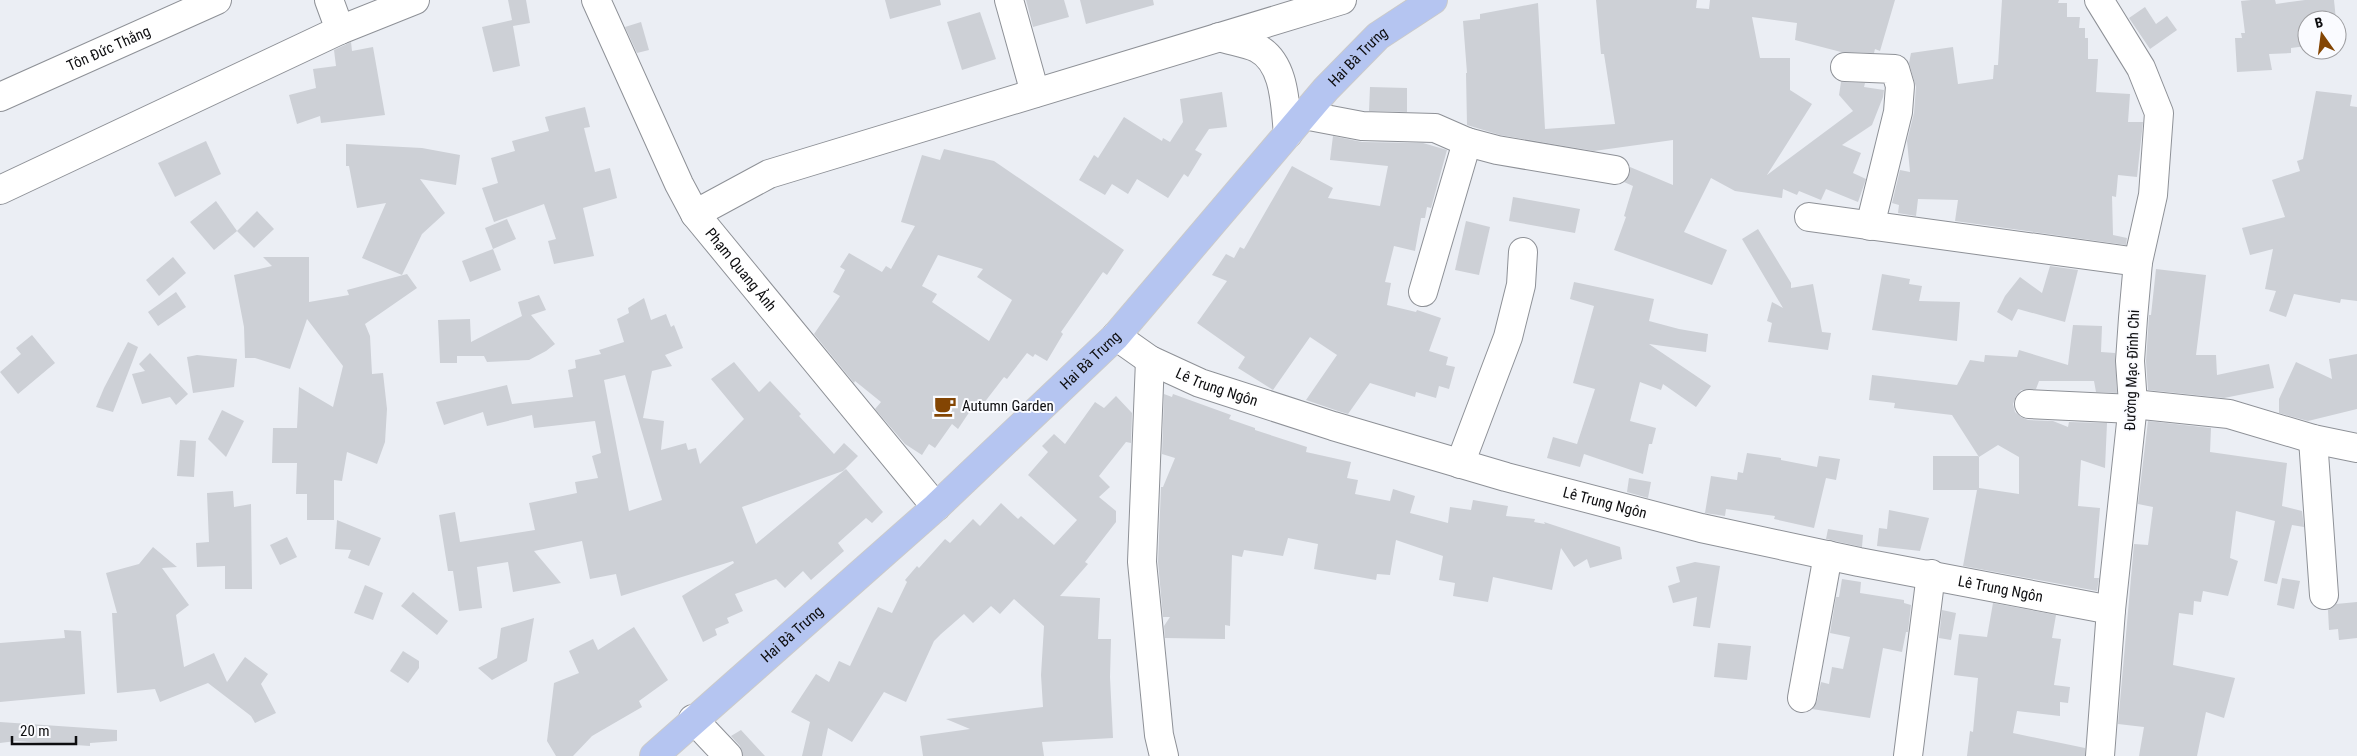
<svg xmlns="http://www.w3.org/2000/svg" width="2357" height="756" font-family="'Roboto Condensed',sans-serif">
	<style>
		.building { fill: #cdd0d6; fill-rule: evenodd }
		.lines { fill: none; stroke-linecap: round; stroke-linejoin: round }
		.minor-casing { stroke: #8e9197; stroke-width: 30 }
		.major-casing { stroke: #cacaca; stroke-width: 30 }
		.minor { stroke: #fff; stroke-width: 28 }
		.major { stroke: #b5c5f1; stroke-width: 28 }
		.labels { text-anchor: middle; stroke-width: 4; stroke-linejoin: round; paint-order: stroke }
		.street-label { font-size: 15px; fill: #0e0e10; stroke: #fafbff }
		.poi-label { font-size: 15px; fill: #0e0e10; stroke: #fafbff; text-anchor: start }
	</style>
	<rect width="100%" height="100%" fill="#ebeef4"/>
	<g class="building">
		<path d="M508,0h18l4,23 -17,3 7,40 -27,6 -11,-45 30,-7z"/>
		<path d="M885,0h55l1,5 -51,14z"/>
		<path d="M1026,0h38l5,17 -36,10z"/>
		<path d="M1080,0h73l1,5 -68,19z"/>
		<path d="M1596,0h101l-1,8 13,1 1,-9h185l-15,51 -5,-2 -1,4 -33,-1 -46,-12 2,-17 -45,-6 8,41h30v32l22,14 -45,71 86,-64 -14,-16 2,-13 24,1 -1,4 20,3 -1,7 -11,28 -30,20 19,8 -8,20 13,6 -8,23 -32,-13 -5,11 -22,-9 -2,4 -14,-6 -1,9 -47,-7 -24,-13 -27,54 43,18 -15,35 -98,-35 12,-33 -2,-1 9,-30 -9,-4 6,-9v-6l43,18v-45l-79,11 -94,-16 -33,-10 -1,-52h1l-4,-52 17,-2v-5l58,-11 7,126 70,-5 -11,-70h-3z"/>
		<path d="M2002,0h57l-1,3h9v14h13l-1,11h6v10h3v21h10l-2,33 34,2 -2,28h15l-6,55 -19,-2 -2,22 -4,-1 1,39 14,3 -1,7 -171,-24 3,-21 -40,-1 -2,17 -18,-3 1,-8 -7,-2 8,-33 10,2 -3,-31 7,-28 2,-26 -7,-24 2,-10 42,-6 5,37 35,-5 1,-14h4z"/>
		<path d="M2251,0h24l1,4 29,-4h29l2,20h-29v26l-16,2v5l-22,1 3,16 -35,2 -2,-34h7l-1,-5h4l-4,-32z"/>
		<path d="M2145,7l11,17 11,-8 10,14 -27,19 -21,-31z"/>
		<path d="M980,12l16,47 -34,11 -15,-48z"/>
		<path d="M641,22l8,28 -12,3 -12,-26z"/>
		<path d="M351,42l1,9 21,-4 12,68 -64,8 -1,-7 -23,8 -8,-29 27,-7 -3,-19 23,-3 -2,-16z"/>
		<path d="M1370,87l37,1v24l-38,-1z"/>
		<path d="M2316,91l36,4 -2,11 7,1v194l-16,-2 -1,4 -46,-9 -8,23 -17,-6 7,-20 -11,-2 8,-40 -23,6 -8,-27 43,-11 -13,-37 28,-9 -3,-10 6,-2z"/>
		<path d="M1222,92l5,35 -18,2 -14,21 7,4 -14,23 -4,-3 -16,24 -31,-19 -9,15 -16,-10 -7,11 -26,-15 15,-25 4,3 26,-41 38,24 1,-3 7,4 13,-20 -3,-23z"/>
		<path d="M585,107l5,20 -6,1 11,44 15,-4 7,30 -34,10 11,48 -40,8 -6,-23 8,-2 -12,-35 -50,18 -12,-34 16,-5 -7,-25 24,-7 -3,-10 37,-10 -4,-14z"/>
		<path d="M1333,136l29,6 61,1 24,7 -16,58 -4,-1 -2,11h-4l-6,33 -21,-5 -9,36 6,1 -4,22 29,7 1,-2 24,8 -12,33 19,6 -2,8 9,2 -6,22 -10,-3 -3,12 -20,-6 -1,5 -45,-14 -22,31 -10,-3 -32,-11 31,-45 -27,-18 -37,53 -35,-22 7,-11 -48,-34 30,-42 -15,-6 14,-21 8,4 6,-11 4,2 48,-83 41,22 -5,10 52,8 8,-40 -58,-6z"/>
		<path d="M206,141l15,33 -46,23 -17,-34z"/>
		<path d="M346,144l76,4 38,7 -4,30 -36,-6 25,34 -23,21 -20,41 -40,-17 24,-55 -29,5 -8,-42h-3z"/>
		<path d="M944,149l50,12 130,89 -17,25 -4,-3 -42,60 2,2 -16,27 -12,-7 -2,3 -6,-4 -20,26 -3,-2 -27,35 -5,-4 -14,21 -6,-5 -17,24 -6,-4 -7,11 -17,-11 -30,-35 6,-7 -26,-21 -1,2 -40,-49 26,-38 -7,-4 12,-22 -5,-3 9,-14 33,19 4,-6 5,3 24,-43 -14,-4 21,-67 18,5zM938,255l45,14 -6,8 35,23 -23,41 -57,-39 5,-8 -15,-8z"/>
		<path d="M1513,197l67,12 -5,24 -66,-12z"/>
		<path d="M216,201l21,30 -23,19 -24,-28z"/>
		<path d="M257,211l17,18 -20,19 -17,-17z"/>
		<path d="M507,219l9,20 -23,10 -8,-21z"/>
		<path d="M1466,221l24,6 -11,48 -24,-5z"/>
		<path d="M1758,229l33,54v5l22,-4 9,48 9,1 -3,17 -60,-8 4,-19 -5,-2 5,-19 11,6 -41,-69z"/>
		<path d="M493,249l8,21 -31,12 -8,-21z"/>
		<path d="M173,257l13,16 -27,23 -13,-16z"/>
		<path d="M263,257h46v45l40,-7 -2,-5 60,-16 10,14 -52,36 5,12 2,38 11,-1 4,36 -2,33 -8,22 -30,-12 -5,29 -8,-1v40h-27v-26h-11l1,-31h-25l1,-35h24l2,-41 34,20 10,-41 -36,-47 -17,50 -35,-11h-10l-1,-31 -10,-52 38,-9z"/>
		<path d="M2050,266l28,4 -13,52 -47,-13 -6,12 -15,-9 8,-16 15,-19 22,16z"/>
		<path d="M2156,269l50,6 -10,80h20l1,20 52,-11 5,24 -50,10 -76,-8 -2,-29 3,-46h2z"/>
		<path d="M1882,274l28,5 -1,5 13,2 -3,15 41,1 -3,39 -85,-11z"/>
		<path d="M1574,282l80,17 -5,22 30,8 29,5 -2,18 -57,-8 62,42 -15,21 -33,-23 -2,6 -21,-8 -10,39 26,7 -4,16h-3l-6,30 -59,-20 -4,13 -33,-9 6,-21 24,7 18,-55 -22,-6 21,-77 -24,-7z"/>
		<path d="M176,292l10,15 -28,19 -10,-14z"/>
		<path d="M539,295l7,15 -15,5 24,29 -9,7 -17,9 -42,2 -3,-6h-27v7h-17l-2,-43 32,-1 1,23 51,-26 -4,-14z"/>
		<path d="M644,298l7,22 15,-6 5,13 3,-2 9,23 -18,7 7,11 -20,5 -9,47 21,3 -3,29 25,-7 2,7 8,-2 4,16 44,-45 -33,-40 23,-17 25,30 11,-11 31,33 -2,2 35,38 10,-11 14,13 -15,15 -101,36 14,37 90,-75 37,43 -11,11 -6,-5 -28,25 6,8 -33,29 -8,-9 -18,17 -9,-9 -41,15 8,17 -16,7 2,5 -14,6 2,6 -14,7 -21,-46 52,-33 -1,-2 -112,35 -5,-22 -26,5 -8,-38 -48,10 27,32 -48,9 -5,-30 -31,5 5,41 -23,3 -6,-40h-5l-9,-56 16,-3 5,30 75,-12 -6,-27 48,-10 -2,-11 23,-4 -6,-22 9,-3 -6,-32 -61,7 -2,-13 -45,11 -4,-14 -39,13 -8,-23 71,-17 5,19 61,-7 -5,-27 8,-2 -1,-8 26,-6 -2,-4 25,-8 -7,-23 12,-6 -1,-5zM625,375l37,125 -33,11 -25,-131z"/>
		<path d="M2073,325l29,1 -1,26 14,1 2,40 -21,-1 -2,-11h-55l-3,8 -15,1 -5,6 -3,8 2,8 6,5 7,3 25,1 15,6 1,-5 38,1 -2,45 -24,-8 -3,46 22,2 -6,70h5l-2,13 -134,-25 14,-76h-44v-34h46v32l40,6v-37l-21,-12 -19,12 -27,-42 -58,-7 1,-5 -26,-3 3,-25 85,10 13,-25 14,2 1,-7 32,2 2,-7 49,15z"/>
		<path d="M32,335l23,28 -37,31 -18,-22 21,-18 -5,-6z"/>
		<path d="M128,342l10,5 -25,65 -17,-5 8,-19z"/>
		<path d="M150,353l38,41 -12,11 -6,-8 -28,7 -10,-30 13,-3 -6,-7z"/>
		<path d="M2357,354v55l-49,12 -29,-8v-14l17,-37 36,17 -3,-20z"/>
		<path d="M197,355l40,4 -3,28 -41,6 -6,-36z"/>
		<path d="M1164,394l8,3 1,-3 58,21 -2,4 26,9v2l52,17 -1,5 45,10 -4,16 11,2 -3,14 35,7 3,-12 22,7 -5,17 38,10 2,-16 21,3 2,-10 35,6 -2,10 29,3 -1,3 11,2 -1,-2 76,25 2,12 -32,9 -3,-9 -13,8 -13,-19 -9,42 -59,-13 -5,25 -35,-6 2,-13 -16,-3 4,-24 -47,-16 -6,35 -13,-1 -1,6 -62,-11 4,-25 -30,-6 -5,18 -39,-6 -2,7 -10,-2 -2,71 -5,-1v14l-60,-1 -1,-12 6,-9h-7l-5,-55 3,-75h2l12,-29 -13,-4z"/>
		<path d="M1116,396l16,17 -1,30 -5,-1 -27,34 11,11 -11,10 17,14v11l-31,40 3,2 -28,32 40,2 -2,41h13l-1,38 3,61 -71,4 2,14h-121l-3,-20 50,-7 -24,-10 97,-12 -2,-32 3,-49 -30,-27 -14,15 -9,-8 -18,17 -9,-9 -23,20 -7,7 -28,61 -22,-10 -32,50 -24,-14 -6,28h-20l8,-34 -19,-10 25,-38 13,8 10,-21 11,5 28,-59 14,6 15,-31 -2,-2 12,-14 2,2 26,-29 5,4 23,-24 7,7 21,-23 17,16 3,-3 33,29 23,-25 -49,-45 20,-23 -6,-6 12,-12 11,10 30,-42 9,6z"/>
		<path d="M222,410l22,11 -18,36 -18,-18z"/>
		<path d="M2148,421l63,7 -1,24 77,11 -5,43 20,5 2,16 -12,-2 -15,59 -13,-3 11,-60 -39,-10 -6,47 8,3 -10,35 -25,-5 -2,11 -7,-1 -1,14 -14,-2 -6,52 62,13 -11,40 -18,-6 -9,44h-58l5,-29 -26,-3 16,-180 14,1 5,-38 -15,-3z"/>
		<path d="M180,440l16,1 -2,36 -17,-1z"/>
		<path d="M1747,453l34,5v2l36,7 2,-11 21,3 -4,21 -10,-2 -12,50 -40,-9 1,-3 -49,-7 -1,7 -20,-3 6,-37 26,4 1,-8 5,1z"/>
		<path d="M1629,478l22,4 -3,16 -21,-6z"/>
		<path d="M233,491l1,16 17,-3 1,85h-27v-23l-28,1 -1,-24 13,-1 -2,-49z"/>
		<path d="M1889,510l40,8 -9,33 -43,-5 2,-18 8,1z"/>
		<path d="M337,520l44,18 -12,28 -21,-8 3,-8 -16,-1z"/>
		<path d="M1828,529l35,6 -1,12 -36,-8z"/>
		<path d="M287,537l10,20 -17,8 -10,-20z"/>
		<path d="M153,547l24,20 -15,1 27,37 -13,10 8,52 30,-14 13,29 18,-25 23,17 -7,10 15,29 -21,10 -4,-7 -43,-33 -48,19 -5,-13 -38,4 -5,-80h5l-11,-40 33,-9z"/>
		<path d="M1695,562l25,4 -10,62 -17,-2 4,-29 -24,6 -5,-17 12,-4 -4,-15z"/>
		<path d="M2282,578l18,3 -6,28 -17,-4z"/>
		<path d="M1842,579l19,3 -1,11 44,7v3l7,2 -3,27h-2l-4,20 -19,-4 -13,70 -58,-9 5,-8 4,-19 8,2 3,-17 11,2 7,-32 -20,-4 6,-36h3z"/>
		<path d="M365,585l18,8 -10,27 -19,-7z"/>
		<path d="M413,592l35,29 -11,14 -36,-29z"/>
		<path d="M2357,602v36l-18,2 -1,-11 -9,1 -1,-20 8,-6z"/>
		<path d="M1993,603l63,12 -4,23 9,1 -7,46 16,2 -2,16 -8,-1v14l-43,-5 -4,22 72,15v8h-118l3,-25 3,1 5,-54 -24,-3 5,-41 28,3z"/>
		<path d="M1942,610l14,3 -5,27 -12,-2z"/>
		<path d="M534,618l-7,43 -35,19 -14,-12 19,-10 4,-30z"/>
		<path d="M634,627l34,53 -29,21 3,6 -50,29 -19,20h-17l-9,-15 7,-58 25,-10 -10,-22 24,-12 5,11z"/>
		<path d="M64,630l17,1 4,63 -85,8v-59l65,-5z"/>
		<path d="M1718,643l33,3 -4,34 -33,-3z"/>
		<path d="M403,651l16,10v7l-11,15 -18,-12z"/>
		<path d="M0,722l117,8v11l-27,2v3l-74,-5 -16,2z"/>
		<path d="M741,730l24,26h-22l-3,-10 -9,-10z"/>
	</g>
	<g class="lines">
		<defs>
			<g id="minor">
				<path d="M329,0l11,30"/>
				<path id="s1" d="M596,0l83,184 16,30 241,293"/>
				<path d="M1009,0l26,93"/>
				<path d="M2099,0l42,68 18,45 -6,82 -15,67 -5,56 -3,43 3,43 -22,206 -11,146"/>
				<path d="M1219,37c12,4 27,6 38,11 29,15 28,59 31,86"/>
				<path d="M1845,67l50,2 5,17 -2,26 -28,114"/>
				<path id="s2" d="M0,97l217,-97"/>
				<path d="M1304,115l58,11 73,2 32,14 30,8 118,20"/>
				<path d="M0,190l340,-160 75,-30"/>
				<path d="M695,214l74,-40 573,-174"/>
				<path d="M1809,217l329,45"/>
				<path d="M1423,292l44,-150"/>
				<path id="s3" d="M1116,336l34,24 50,23 133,43 173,51 195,51 158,34 252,48"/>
				<path d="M1150,360l-8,202 17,173 5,21"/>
				<path d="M2029,404l104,5"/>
				<path d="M2133,404l96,10 84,25 44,9"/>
				<path d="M2313,439l11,156"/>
				<path d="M1460,464l48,-127 13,-52 2,-33"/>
				<path d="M1802,698l26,-143"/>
				<path d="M693,719l35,37"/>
				<path d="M1908,756l23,-182"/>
			</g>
			<g id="major">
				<path id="s4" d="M654,756l282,-249 180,-171 210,-247 52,-53 55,-36"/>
			</g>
		</defs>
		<use href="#minor" class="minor-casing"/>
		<use href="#major" class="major-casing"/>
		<use href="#minor" class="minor"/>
		<use href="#major" class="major"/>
	</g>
	<defs>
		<symbol id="cafe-bare" viewBox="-9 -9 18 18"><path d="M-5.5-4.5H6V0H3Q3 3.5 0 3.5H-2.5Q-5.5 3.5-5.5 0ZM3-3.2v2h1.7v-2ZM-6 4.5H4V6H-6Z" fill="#834503" stroke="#fafbff" stroke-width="2.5" paint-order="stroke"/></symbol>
	</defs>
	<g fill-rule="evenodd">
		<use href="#cafe-bare" x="929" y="390" width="32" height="32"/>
	</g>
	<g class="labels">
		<g class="street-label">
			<text dy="5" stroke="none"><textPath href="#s2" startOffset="119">Tôn Đức Thắng</textPath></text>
			<text dy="5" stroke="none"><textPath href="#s4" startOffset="994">Hai Bà Trưng</textPath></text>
			<text dy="5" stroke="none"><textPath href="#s1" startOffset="308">Phạm Quang Ảnh</textPath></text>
			<text dy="5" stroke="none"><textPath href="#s4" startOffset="589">Hai Bà Trưng</textPath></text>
			<text transform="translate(2132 370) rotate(-88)" y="5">Đường Mạc Đĩnh Chi</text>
			<text dy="5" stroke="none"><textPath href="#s3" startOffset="114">Lê Trung Ngôn</textPath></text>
			<text dy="5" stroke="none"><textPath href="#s3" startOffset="519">Lê Trung Ngôn</textPath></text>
			<text dy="5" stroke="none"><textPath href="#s3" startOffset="924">Lê Trung Ngôn</textPath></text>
			<text dy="5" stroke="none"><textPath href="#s4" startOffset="184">Hai Bà Trưng</textPath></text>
		</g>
		<g class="poi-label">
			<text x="962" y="411">Autumn Garden</text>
		</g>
	</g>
	<g transform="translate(2322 35) rotate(346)"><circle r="24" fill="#fafbff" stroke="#9c9c9f"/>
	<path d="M0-4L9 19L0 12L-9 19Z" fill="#834503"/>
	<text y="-8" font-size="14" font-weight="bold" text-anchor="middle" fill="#0e0e10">B</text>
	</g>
	<path d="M12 736v8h64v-8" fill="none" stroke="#0e0e10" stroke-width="2.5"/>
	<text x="20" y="736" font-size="15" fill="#0e0e10" stroke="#fafbff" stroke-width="4" paint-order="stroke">20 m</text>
</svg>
